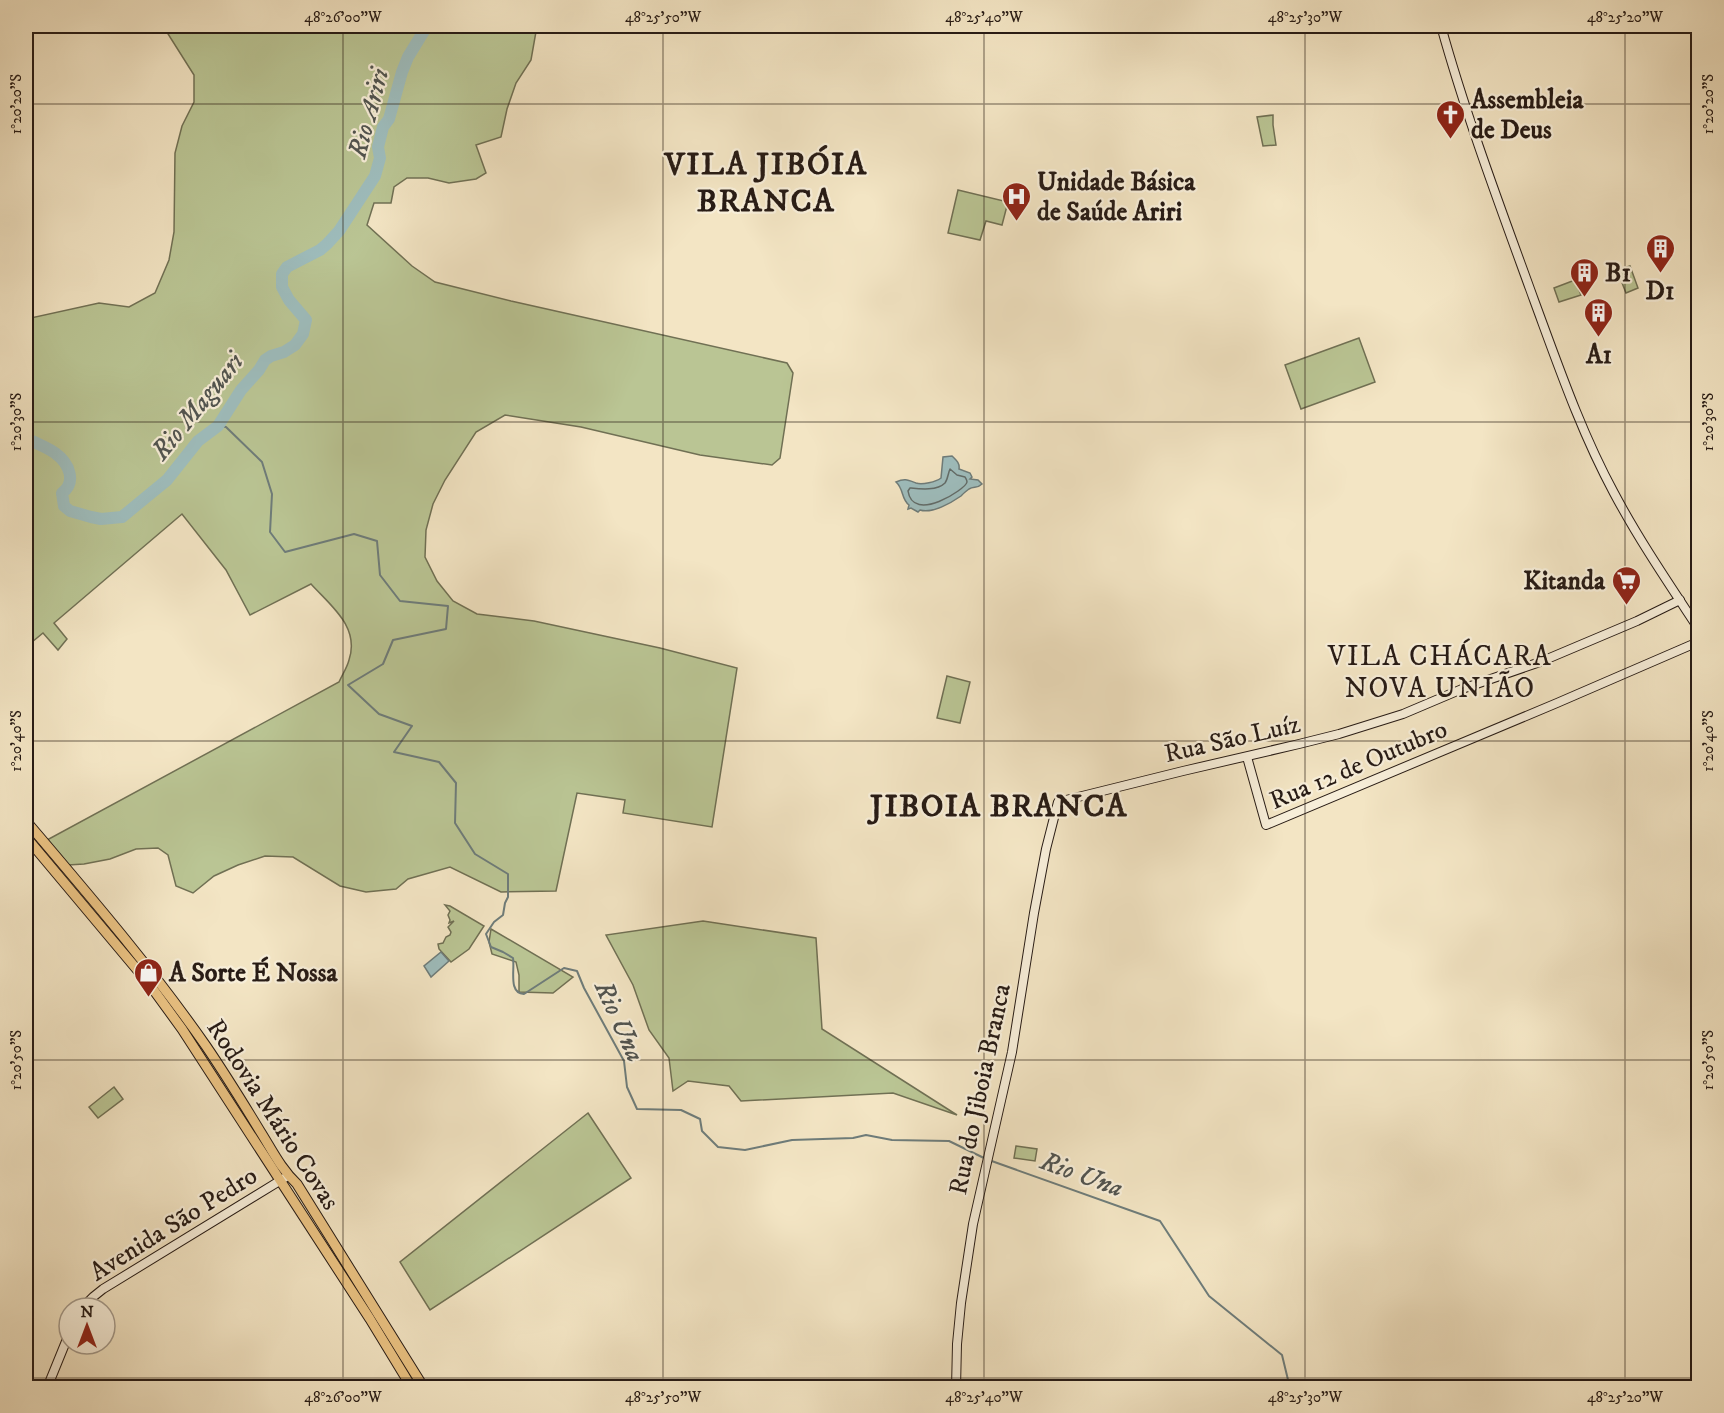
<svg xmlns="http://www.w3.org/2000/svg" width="1724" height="1413" font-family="'IM FELL DW Pica',serif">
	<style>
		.green { fill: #bac594; stroke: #707054; stroke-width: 1.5 }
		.water { fill: #9ebdbd; stroke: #6e7c7a; stroke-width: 1.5 }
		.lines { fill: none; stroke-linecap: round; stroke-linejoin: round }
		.shore { stroke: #626c69; stroke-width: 1.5 }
		.stream { stroke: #6e7c7a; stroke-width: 2 }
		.river { stroke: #9ebdbd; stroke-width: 12 }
		.secondary-casing { stroke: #271b15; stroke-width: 10 }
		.primary-casing { stroke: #271b15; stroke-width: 11 }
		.secondary { stroke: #f7eed9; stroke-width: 8 }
		.primary { stroke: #eac282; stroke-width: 9 }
		.ticks { fill: none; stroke: #271b15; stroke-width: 1.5; stroke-opacity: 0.45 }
		.labels { text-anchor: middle; stroke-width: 4.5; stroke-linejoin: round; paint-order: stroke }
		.poi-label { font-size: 26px; font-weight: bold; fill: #271b15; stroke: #f7eed9; text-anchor: start }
		.street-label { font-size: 26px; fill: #271b15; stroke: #f7eed9 }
		.water-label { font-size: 27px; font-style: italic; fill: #515450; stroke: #f7eed9 }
		.quarter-label { font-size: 28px; letter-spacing: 1.5px; fill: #271b15; stroke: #f7eed9 }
		.district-label { font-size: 32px; font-weight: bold; letter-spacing: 1.5px; fill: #271b15; stroke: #f7eed9 }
		.neatline { fill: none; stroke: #271b15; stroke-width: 2 }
		.ticks-label { font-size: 15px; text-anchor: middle; fill: #271b15 }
	</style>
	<rect width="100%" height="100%" fill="#f3e5c4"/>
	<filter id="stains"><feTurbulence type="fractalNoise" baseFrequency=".00333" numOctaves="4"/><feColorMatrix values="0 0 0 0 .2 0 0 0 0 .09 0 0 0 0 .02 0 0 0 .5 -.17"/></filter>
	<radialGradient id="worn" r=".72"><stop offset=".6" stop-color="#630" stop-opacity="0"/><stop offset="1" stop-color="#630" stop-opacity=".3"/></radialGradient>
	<g class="green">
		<path d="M163,26h374l-6,34 -15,23 -9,26 -6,28 -25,8 10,28 -10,6 -27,4 -21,-5h-21l-13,9 -3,16h-17l-7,22 45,41 23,16 76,19 276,62 6,10 -13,85 -8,7 -72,-10 -119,-28 -76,-12 -29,17 -31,48 -12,24 -7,26 -1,27 12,24 16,20 24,13 57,7 126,27 77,20 -25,159 -89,-14 2,-13 -48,-7 -21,98 -55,1 -51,-25 -42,12 -12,10 -30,3 -26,-6 -47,-29 -28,-1 -27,9 -24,11 -21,17 -17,-7 -8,-31 -10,-7 -22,1 -26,10 -26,5 -16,1 -21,-25 292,-158c3,-7 8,-14 10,-22 11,-33 -18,-54 -38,-76l-61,31 -24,-45 -44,-56 -128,109 13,16 -9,11 -15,-17 -17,14v-145l5,-9 -5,-6v-168l73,-16 30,4 26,-14 14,-33 5,-28 1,-79 7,-27 12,-24v-27z"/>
		<path d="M1273,115v10l3,20 -13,1 -6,-29z"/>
		<path d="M958,190l50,12 -6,23 -16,-4 -6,19 -32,-7z"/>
		<path d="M1630,266l8,22 -12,5 -9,-23z"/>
		<path d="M1575,280l6,15 -22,7 -5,-14z"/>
		<path d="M1359,338l16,44 -74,27 -16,-44z"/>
		<path d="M947,676l23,6 -10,41 -23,-5z"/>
		<path d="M445,905l5,1 34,20 -15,23 -18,13 -12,-13 -1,-5 5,-1 3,-6 4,-2 1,-3 -3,-5 6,-6 -5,2 1,-3 -2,-5 2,-4z"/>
		<path d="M703,921l113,17 6,91 135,86 -64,-22 -152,8 -12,-15 -41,-5 -15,10 -4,-33 -20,-28 -16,-45 -27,-50z"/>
		<path d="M491,929l82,48 -20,16 -34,-1v-17l-3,-13 -24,-8 -3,-12z"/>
		<path d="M114,1087l9,12 -25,19 -9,-11z"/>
		<path d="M588,1113l43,65 -201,132 -30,-48z"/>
		<path d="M1016,1146l21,3 -2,12 -21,-3z"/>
	</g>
	<g class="water">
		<path d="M952,456c4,4 8,7 7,13l11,4 2,4 -2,2 8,1 4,4c-5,5 -8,2 -13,5 -3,2 -6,5 -8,7 -10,7 -29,18 -41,14l-2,2 -7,-4 -3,1 1,-4c-8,-6 -5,-16 -13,-23 9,-4 12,-2 20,1 6,2 20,-1 25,-5l2,-21z"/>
		<path d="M441,952l8,9 -18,16 -7,-11z"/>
	</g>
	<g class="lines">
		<path class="shore" d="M950,469l7,6 8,2c1,2 2,3 2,5 -1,7 -54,42 -59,9l2,-3c10,1 27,3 35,-5 3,-4 3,-10 5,-14z"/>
		<path class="stream" d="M218,426l8,1 36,35 10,32 -2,38 15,20 69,-18 23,7 3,34 20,26 48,5 -2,23 -53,11 -10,24 -35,21 31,29 33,12 -18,26 45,10 17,21 -1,40 20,31 33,20v23l-3,6 -2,12 -9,7 -8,12 5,13 12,5 10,6c2,12 -5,35 11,36l40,-26 13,3 7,17 40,73 3,26 10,22 44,1 19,9 2,12 16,16 27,3 47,-10 61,-2 13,-3 26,5 57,1 37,18 174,62 49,75 73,59 8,33"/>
		<path class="river" d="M26,438c9,5 21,9 29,15 14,10 22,29 7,40l2,13 6,5 21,6 10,2 21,-2 45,-37 31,-39 20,-15 23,-36 18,-20 6,-10 6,-4 13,-4 11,-7 8,-11 3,-14 -17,-20 -7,-13v-13l5,-7 33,-17 7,-6 12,-13 36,-55 5,-18 -2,-11 5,-20 6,-8 13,-47 6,-15 19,-31"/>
		<defs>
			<g id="secondary">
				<path d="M1441,26c26,93 60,183 93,274 24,65 47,132 80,193 25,47 55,91 84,135"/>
				<path d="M1247,757l19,68 291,-122 141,-61"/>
				<path d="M82,1308l11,-11 10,-8 183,-112"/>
				<path d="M47,1388l22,-54"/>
				<path d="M956,1388l1,-44 4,-41 12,-79 39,-172 22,-139 12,-64 12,-47 125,-31 116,-27 40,-10 64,-20 59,-25 78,-27 97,-41 43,-21"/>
			</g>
			<g id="primary">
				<path d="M26,821c62,73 125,146 180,225 19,28 37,57 54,85 12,19 21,38 37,53l127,204"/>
				<path d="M26,837l124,148 32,44 188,290 42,69"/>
			</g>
		</defs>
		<use href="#secondary" class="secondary-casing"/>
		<use href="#primary" class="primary-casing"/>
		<use href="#secondary" class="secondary"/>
		<use href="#primary" class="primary"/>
	</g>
	<path class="ticks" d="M343,26v1362M663,26v1362M984,26v1362M1305,26v1362M1625,26v1362M26,104h1672M26,422h1672M26,741h1672M26,1060h1672M26,1378h1672"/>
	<defs>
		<symbol id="church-pin" viewBox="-11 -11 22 30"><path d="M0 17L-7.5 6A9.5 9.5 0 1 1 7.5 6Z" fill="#8f2418" stroke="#f7eed9"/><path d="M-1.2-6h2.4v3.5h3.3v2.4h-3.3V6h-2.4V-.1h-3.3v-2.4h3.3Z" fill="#fff"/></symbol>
		<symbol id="hospital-pin" viewBox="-11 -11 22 30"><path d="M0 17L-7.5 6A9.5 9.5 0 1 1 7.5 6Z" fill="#8f2418" stroke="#f7eed9"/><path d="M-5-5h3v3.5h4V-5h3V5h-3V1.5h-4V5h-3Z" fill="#fff"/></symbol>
		<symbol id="building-pin" viewBox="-11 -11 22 30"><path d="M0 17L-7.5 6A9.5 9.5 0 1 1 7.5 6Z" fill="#8f2418" stroke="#f7eed9"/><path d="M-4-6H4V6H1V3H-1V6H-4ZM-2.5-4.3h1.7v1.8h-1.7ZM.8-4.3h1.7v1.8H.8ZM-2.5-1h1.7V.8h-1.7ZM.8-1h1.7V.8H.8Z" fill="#fff"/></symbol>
		<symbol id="supermarket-pin" viewBox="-11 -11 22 30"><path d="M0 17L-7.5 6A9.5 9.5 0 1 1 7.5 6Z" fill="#8f2418" stroke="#f7eed9"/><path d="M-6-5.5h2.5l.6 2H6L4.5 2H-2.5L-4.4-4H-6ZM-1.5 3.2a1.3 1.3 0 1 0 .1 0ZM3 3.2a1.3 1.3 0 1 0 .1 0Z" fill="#fff"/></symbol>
		<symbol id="shop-pin" viewBox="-11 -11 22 30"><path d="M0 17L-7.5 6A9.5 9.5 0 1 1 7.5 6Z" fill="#8f2418" stroke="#f7eed9"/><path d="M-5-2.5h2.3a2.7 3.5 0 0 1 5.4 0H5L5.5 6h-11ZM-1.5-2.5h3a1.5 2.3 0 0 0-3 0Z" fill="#fff"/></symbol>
	</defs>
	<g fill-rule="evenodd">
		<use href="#church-pin" x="1434" y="98" width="33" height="45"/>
		<use href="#hospital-pin" x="1000" y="180" width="33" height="45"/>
		<use href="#building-pin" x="1644" y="232" width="33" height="45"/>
		<use href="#building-pin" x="1568" y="256" width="33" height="45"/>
		<use href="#building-pin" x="1582" y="296" width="33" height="45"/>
		<use href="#supermarket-pin" x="1610" y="564" width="33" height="45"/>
		<use href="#shop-pin" x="132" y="956" width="33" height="45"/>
	</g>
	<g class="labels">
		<g class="poi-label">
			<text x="1471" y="108">Assembleia<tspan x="1471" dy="30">de Deus</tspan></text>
			<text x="1037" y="190">Unidade Básica<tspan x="1037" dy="30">de Saúde Ariri</tspan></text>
			<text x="1605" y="281">B1</text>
			<text x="1660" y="299" text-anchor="middle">D1</text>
			<text x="1599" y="363" text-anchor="middle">A1</text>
			<text x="1605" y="589" text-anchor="end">Kitanda</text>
			<text x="169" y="981">A Sorte É Nossa</text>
		</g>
		<g class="street-label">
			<text transform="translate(1232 738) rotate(-13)" y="9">Rua São Luíz</text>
			<text transform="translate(1358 764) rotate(-23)" y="9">Rua 12 de Outubro</text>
			<text transform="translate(979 1089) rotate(-78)" y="9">Rua do Jiboia Branca</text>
			<text transform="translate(274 1114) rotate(57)" y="9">Rodovia Mário Covas</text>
			<text transform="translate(173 1223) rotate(-32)" y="9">Avenida São Pedro</text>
		</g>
		<g class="water-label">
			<text transform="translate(368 113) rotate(-75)" y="9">Rio Ariri</text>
			<text transform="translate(197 406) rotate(-51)" y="9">Rio Maguari</text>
			<text transform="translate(620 1021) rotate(66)" y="9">Rio Una</text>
			<text transform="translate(1082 1174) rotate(20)" y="9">Rio Una</text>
		</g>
		<g class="quarter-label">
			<text x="1440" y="665">VILA CHÁCARA<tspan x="1440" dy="32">NOVA UNIÃO</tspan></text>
		</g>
		<g class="district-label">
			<text x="766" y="174">VILA JIBÓIA<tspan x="766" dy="37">BRANCA</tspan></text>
			<text x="999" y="816">JIBOIA BRANCA</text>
		</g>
	</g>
	<rect width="1724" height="1413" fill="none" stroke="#f3e5c4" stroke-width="66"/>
	<g transform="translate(87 1326)"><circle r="28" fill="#f7eed9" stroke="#a49a8b" stroke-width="1.5"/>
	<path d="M0-4.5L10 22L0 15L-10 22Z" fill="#8f2418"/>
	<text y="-9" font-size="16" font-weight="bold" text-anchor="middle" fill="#271b15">N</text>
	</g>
	<rect x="33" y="33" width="1658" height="1347" class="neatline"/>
	<g class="ticks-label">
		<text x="343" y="22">48°26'00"W</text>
		<text x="663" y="22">48°25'50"W</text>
		<text x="984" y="22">48°25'40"W</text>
		<text x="1305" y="22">48°25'30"W</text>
		<text x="1625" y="22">48°25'20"W</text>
		<text transform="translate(16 104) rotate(-90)" y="5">1°20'20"S</text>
		<text transform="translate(1708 104) rotate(-90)" y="5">1°20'20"S</text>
		<text transform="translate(16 422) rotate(-90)" y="5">1°20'30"S</text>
		<text transform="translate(1708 422) rotate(-90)" y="5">1°20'30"S</text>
		<text transform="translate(16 741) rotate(-90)" y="5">1°20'40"S</text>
		<text transform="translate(1708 741) rotate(-90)" y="5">1°20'40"S</text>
		<text transform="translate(16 1060) rotate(-90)" y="5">1°20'50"S</text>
		<text transform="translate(1708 1060) rotate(-90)" y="5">1°20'50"S</text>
		<text x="343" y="1402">48°26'00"W</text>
		<text x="663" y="1402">48°25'50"W</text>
		<text x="984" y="1402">48°25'40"W</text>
		<text x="1305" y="1402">48°25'30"W</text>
		<text x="1625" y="1402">48°25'20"W</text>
	</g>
	<rect width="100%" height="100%" filter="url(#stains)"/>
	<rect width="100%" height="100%" fill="url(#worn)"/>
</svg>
